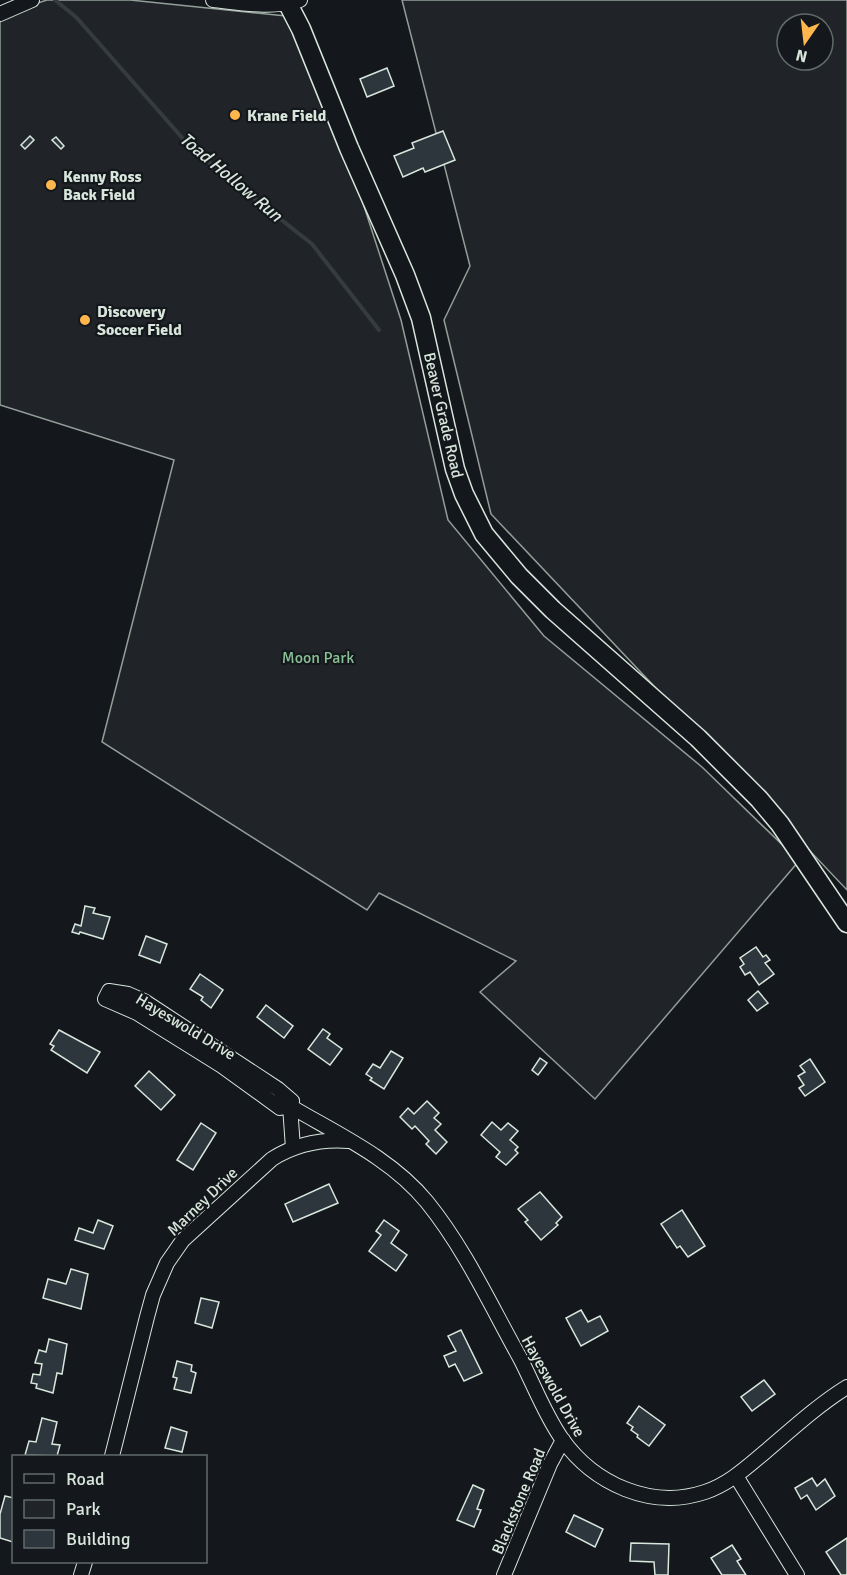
<svg xmlns="http://www.w3.org/2000/svg" width="847" height="1575" font-family="Signika,sans-serif">
	<style>
		.green { fill: #202428; stroke: #939e99; stroke-width: 1.5; fill-rule: evenodd }
		.lines { fill: none; stroke-linecap: round; stroke-linejoin: round }
		.stream { stroke: #363b3e; stroke-width: 4 }
		.building { fill: #2c363c; stroke: #d8e6dc; stroke-width: 1.5 }
		.minor-casing { stroke: #d8e6dc; stroke-width: 16 }
		.major-casing { stroke: #d8e6dc; stroke-width: 21 }
		.minor { stroke: #14181c; stroke-width: 14 }
		.major { stroke: #14181c; stroke-width: 18 }
		.poi-dot { fill: #ffb74d; stroke: #14181c; stroke-width: 2 }
		.labels { text-anchor: middle; stroke-width: 4.5; stroke-linejoin: round; paint-order: stroke }
		.poi-label { font-size: 16px; font-weight: bold; fill: #d8e6dc; stroke: #14181c; text-anchor: start }
		.street-label { font-size: 16px; fill: #d8e6dc; stroke: #14181c }
		.park-label { font-size: 16px; fill: #8ac095; stroke: #14181c }
		.water-label { font-size: 18px; font-style: italic; fill: #d8e6dc; stroke: #14181c }
	</style>
	<rect width="100%" height="100%" fill="#14181c"/>
	<g class="green">
		<path d="M47,0h83l156,16 74,178 41,126 47,200 96,116 158,131 97,94 -204,238 -115,-107 36,-31 -137,-68 -12,17 -265,-168 72,-282 -174,-55v-390z"/>
		<path d="M402,0h445v890l-356,-376 -47,-194 26,-54zM787,24h36v36h-36z"/>
	</g>
	<g class="lines">
		<path class="stream" d="M55,0l21,17 116,132 120,95 67,86"/>
	</g>
	<g class="building">
		<path d="M387,68l7,18 -27,11 -7,-18z"/>
		<path d="M443,131l12,29 -30,12 -2,-4 -20,9 -9,-21 20,-8 -2,-5z"/>
		<path d="M30,136l4,4 -9,9 -4,-4z"/>
		<path d="M56,137l8,9 -3,3 -9,-9z"/>
		<path d="M85,906l10,2 -2,5 17,4 -7,22 -23,-7 -1,2 -7,-2 3,-8 6,2z"/>
		<path d="M146,936l21,8 -7,19 -21,-8z"/>
		<path d="M756,947l7,10 3,-2 4,5 -5,3 9,11 -15,11 -9,-13 -5,3 -5,-8 4,-3 -4,-6z"/>
		<path d="M200,974l23,16 -12,18 -10,-8 2,-3 -13,-8z"/>
		<path d="M758,991l10,12 -11,8 -9,-11z"/>
		<path d="M266,1005l27,21 -9,12 -27,-21z"/>
		<path d="M323,1029l7,5 -3,4 15,11 -12,16 -22,-16z"/>
		<path d="M59,1030l41,22 -13,21 -36,-23 3,-4 -4,-2z"/>
		<path d="M391,1051l12,7 -19,31 -14,-9 2,-2 -6,-4 7,-10 7,4z"/>
		<path d="M540,1058l7,5 -9,12 -6,-5z"/>
		<path d="M810,1059l15,23 -20,14 -6,-8 5,-3 -6,-9 7,-4 -5,-6z"/>
		<path d="M149,1071l26,24 -14,15 -26,-24z"/>
		<path d="M427,1101l12,12 -5,5 7,6 -6,6 12,12 -11,12 -10,-10 3,-3 -14,-15 -3,3 -12,-12 8,-9 6,6z"/>
		<path d="M492,1122l9,8 7,-7 10,8 -8,9 8,7 -3,3 3,3 -12,12 -10,-8 4,-5 -19,-17z"/>
		<path d="M201,1123l15,10 -23,37 -16,-10z"/>
		<path d="M329,1184l9,19 -45,19 -8,-18z"/>
		<path d="M540,1192l22,25 -6,6 2,2 -17,15 -16,-18 3,-2 -10,-11z"/>
		<path d="M682,1210l23,36 -17,11 -8,-11 -3,2 -16,-24z"/>
		<path d="M98,1220l15,6 -9,23 -29,-9 4,-12 14,5z"/>
		<path d="M384,1220l15,11 -8,12 16,12 -11,16 -27,-20 12,-16 -5,-4z"/>
		<path d="M71,1269l17,5 -7,35 -38,-11 5,-19 18,5z"/>
		<path d="M201,1298l18,4 -7,26 -17,-5z"/>
		<path d="M581,1310l7,12 12,-6 8,15 -27,15 -15,-28z"/>
		<path d="M461,1330l21,43 -18,8 -9,-17 -6,3 -5,-11 12,-5 -8,-15z"/>
		<path d="M49,1339l18,5 -5,30 -5,-1 -4,20 -17,-5 1,-4 -6,-1 2,-9 7,1 2,-11 -7,-1 4,-13 7,2z"/>
		<path d="M177,1361l15,4 -1,6 5,2 -5,20 -17,-4 3,-11 -4,-1z"/>
		<path d="M764,1380l11,14 -23,17 -11,-14z"/>
		<path d="M639,1406l26,19 -16,21 -12,-9 1,-2 -7,-5 2,-3 -6,-4z"/>
		<path d="M42,1418l15,4 -5,22 8,1 -3,11 -32,-1 4,-14 7,1z"/>
		<path d="M171,1427l16,5 -5,20 -17,-4z"/>
		<path d="M812,1478l5,8 8,-7 10,17 -19,14 -9,-15 -6,4 -6,-11z"/>
		<path d="M473,1485l11,5 -7,19 4,1 -7,17 -17,-7z"/>
		<path d="M5,1496l9,2 -1,44 -13,-4v-24z"/>
		<path d="M574,1515l29,14 -8,18 -29,-15z"/>
		<path d="M847,1538v37h-6l-15,-23z"/>
		<path d="M631,1543l38,1 -1,31h-13l-1,-13 -24,-1z"/>
		<path d="M732,1545l9,14 -4,2 9,14h-24l-11,-17z"/>
	</g>
	<g class="lines">
		<defs>
			<g id="minor">
				<path d="M213,0c28,3 59,9 87,0"/>
				<path d="M0,14l32,-14"/>
				<path d="M293,1148l-3,-42 2,-5 -14,-12 -134,-88 -16,-7 -19,-3 -4,8 32,14 85,53 58,42 10,-2c47,28 101,52 137,96 38,47 64,104 93,156 14,27 25,57 42,81 32,45 89,71 143,53 24,-8 42,-25 60,-40 27,-23 53,-47 82,-65"/>
				<path d="M112,1456l35,-139 6,-22 14,-32 16,-23 89,-81c24,-15 48,-20 76,-18"/>
				<path d="M736,1476l61,99"/>
				<path d="M81,1575l4,-13"/>
				<path d="M504,1575l46,-111 13,-24"/>
			</g>
			<path id="major" d="M286,0l15,29 48,119 56,127 16,43 34,151 9,25 20,40 35,42 34,34 145,128 61,61 21,25 67,99"/>
		</defs>
		<use href="#minor" class="minor-casing"/>
		<use href="#major" class="major-casing"/>
		<use href="#minor" class="minor"/>
		<use href="#major" class="major"/>
	</g>
	<g class="poi-dot">
		<circle cx="235" cy="115" r="6"/>
		<circle cx="51" cy="185" r="6"/>
		<circle cx="85" cy="320" r="6"/>
	</g>
	<g class="labels">
		<g class="poi-label">
			<text x="247" y="121">Krane Field</text>
			<text x="63" y="182">Kenny Ross<tspan x="63" dy="18">Back Field</tspan></text>
			<text x="97" y="317">Discovery<tspan x="97" dy="18">Soccer Field</tspan></text>
		</g>
		<g class="street-label">
			<text transform="translate(444 415) rotate(77)" y="6">Beaver Grade Road</text>
			<text transform="translate(186 1026) rotate(31)" y="6">Hayeswold Drive</text>
			<text transform="translate(202 1201) rotate(-44)" y="6">Marney Drive</text>
			<text transform="translate(554 1386) rotate(61)" y="6">Hayeswold Drive</text>
			<text transform="translate(518 1501) rotate(-67)" y="6">Blackstone Road</text>
		</g>
		<g class="park-label">
			<text x="318" y="663">Moon Park</text>
		</g>
		<g class="water-label">
			<text transform="translate(231 177) rotate(40)" y="6">Toad Hollow Run</text>
		</g>
	</g>
	<rect x="12" y="1455" width="195" height="108" fill="#14181c" stroke="#626a69" stroke-width="1.5"/>
	<rect x="24" y="1474" width="30" height="9" fill="#14181c" stroke="#626a69" stroke-width="1.5"/>
	<text x="66" y="1485" font-size="18" fill="#d8e6dc">Road</text>
	<rect x="24" y="1500" width="30" height="18" fill="#202428" stroke="#626a69" stroke-width="1.5"/>
	<text x="66" y="1515" font-size="18" fill="#d8e6dc">Park</text>
	<rect x="24" y="1530" width="30" height="18" fill="#2c363c" stroke="#626a69" stroke-width="1.5"/>
	<text x="66" y="1545" font-size="18" fill="#d8e6dc">Building</text>
	<g transform="translate(805 42) rotate(194)"><circle r="28" fill="#14181c" stroke="#626a69" stroke-width="1.5"/>
	<path d="M0-4.5L10 22L0 15L-10 22Z" fill="#ffb74d"/>
	<text y="-9" font-size="16" font-weight="bold" text-anchor="middle" fill="#d8e6dc">N</text>
	</g>
</svg>
